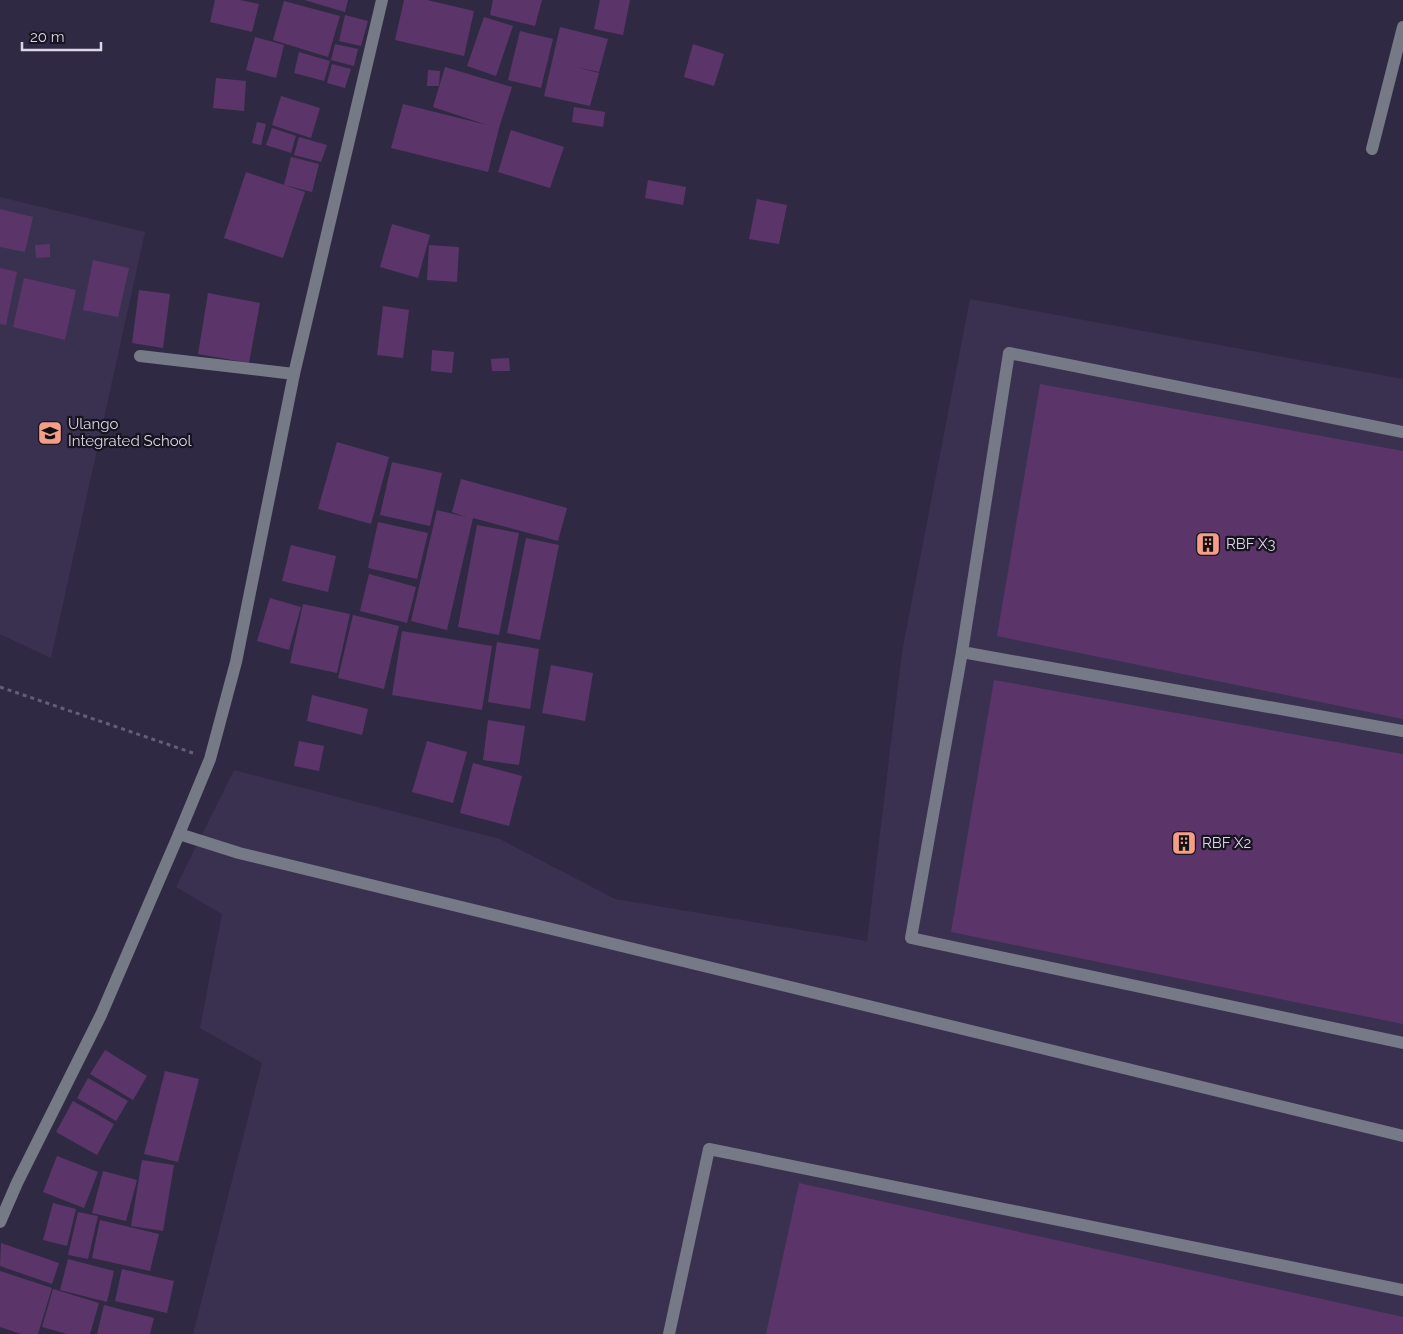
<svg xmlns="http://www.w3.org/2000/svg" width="1403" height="1334" font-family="Raleway,sans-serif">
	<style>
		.built { fill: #3a3151 }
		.building { fill: #5b3569 }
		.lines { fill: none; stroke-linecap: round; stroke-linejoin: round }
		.path { stroke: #655f76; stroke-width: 3; stroke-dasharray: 4 4; stroke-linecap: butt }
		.minor { stroke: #767986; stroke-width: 12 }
		.labels { text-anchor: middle; stroke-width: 4.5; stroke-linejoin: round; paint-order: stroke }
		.poi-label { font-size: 15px; fill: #dbd7e8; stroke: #171420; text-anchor: start }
	</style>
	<rect width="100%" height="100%" fill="#302943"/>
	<g class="built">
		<path d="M0,197l145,35 -94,426 -51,-24z"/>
		<path d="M970,299l433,80v955h-1210l69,-271 -62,-35 22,-114 -46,-27 58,-117 266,69 115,60 252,42 35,-289z"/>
	</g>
	<g class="building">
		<path d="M215,0h25l19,4 -7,28 -42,-10z"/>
		<path d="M304,0h44l-3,12z"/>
		<path d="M404,0h23l47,11 -10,45 -69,-16z"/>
		<path d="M493,0h49l-7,26 -45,-11z"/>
		<path d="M600,0h30l-7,35 -29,-6z"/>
		<path d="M284,1l56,15 -12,41 -55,-17z"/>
		<path d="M345,15l23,6 -7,25 -22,-5z"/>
		<path d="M484,17l29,9 -17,50 -29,-10z"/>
		<path d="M560,27l48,12 -9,33 -23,-5 23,6 -9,33 -46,-10z"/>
		<path d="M520,31l33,8 -12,49 -33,-8z"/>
		<path d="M255,37l29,8 -8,33 -30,-8z"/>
		<path d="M335,44l23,5 -4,17 -23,-6z"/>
		<path d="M693,44l31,10 -10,32 -30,-9z"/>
		<path d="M299,52l31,9 -6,20 -30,-8z"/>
		<path d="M332,64l19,5 -6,19 -18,-5z"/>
		<path d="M445,67l67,20 -13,41 -11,44 -97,-24 12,-44 84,21 -54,-18z"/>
		<path d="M428,70l12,1 -1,15h-12z"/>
		<path d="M216,78l30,3 -2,30 -31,-3z"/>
		<path d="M281,96l39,12 -9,30 -39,-13z"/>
		<path d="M574,107l31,5 -2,15 -31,-5z"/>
		<path d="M257,122l9,2 -5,21 -9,-2z"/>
		<path d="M272,128l24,8 -5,17 -25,-8z"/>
		<path d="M511,130l53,17 -14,41 -52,-16z"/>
		<path d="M299,137l28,8 -6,17 -27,-7z"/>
		<path d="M291,157l28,7 -7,28 -28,-7z"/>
		<path d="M246,172l59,20 -22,66 -59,-20z"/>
		<path d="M648,180l38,7 -3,18 -38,-7z"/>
		<path d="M757,199l30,6 -8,39 -30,-5z"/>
		<path d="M0,209l33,8 -8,35 -25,-5z"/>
		<path d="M392,224l38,11 -12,43 -38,-11z"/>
		<path d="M50,244v13l-14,1 -1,-13z"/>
		<path d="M429,245l30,2 -2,35 -30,-2z"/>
		<path d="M93,260l36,8 -11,49 -35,-7z"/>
		<path d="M0,268l17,4 -11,53 -6,-1z"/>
		<path d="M24,278l52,12 -11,50 -52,-13z"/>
		<path d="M139,290l31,4 -7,54 -31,-5z"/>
		<path d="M208,293l52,10 -11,60 -51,-9z"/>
		<path d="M383,306l26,4 -6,48 -26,-3z"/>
		<path d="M432,350l22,2 -2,21 -21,-2z"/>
		<path d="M509,358l1,13h-18l-1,-12z"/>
		<path d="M1040,384l363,67v268l-406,-83z"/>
		<path d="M337,442l52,15 -18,67 -53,-15z"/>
		<path d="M392,462l50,11 -12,53 -50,-11z"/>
		<path d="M461,479l106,29 -9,33 -85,-23 -26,112 -36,-9 26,-111 29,7 -14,-5z"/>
		<path d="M378,522l50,11 -11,46 -49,-11z"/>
		<path d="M477,525l42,8 -20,102 -41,-8z"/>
		<path d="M526,538l33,7 -19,95 -33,-7z"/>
		<path d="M291,545l45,11 -8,36 -46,-11z"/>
		<path d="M369,574l47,13 -9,36 -47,-12z"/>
		<path d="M270,598l31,9 -12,43 -32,-9z"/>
		<path d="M303,604l47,10 -13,59 -47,-10z"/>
		<path d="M353,615l46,11 -15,63 -46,-11z"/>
		<path d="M402,631l90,15 -10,64 -90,-15z"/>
		<path d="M497,642l42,7 -9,60 -42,-7z"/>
		<path d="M551,665l42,8 -8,48 -43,-8z"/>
		<path d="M994,680l409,74v270l-452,-92z"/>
		<path d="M312,695l56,14 -6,26 -55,-14z"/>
		<path d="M488,720l37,6 -6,39 -36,-5z"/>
		<path d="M299,741l25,5 -5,25 -25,-5z"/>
		<path d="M427,741l40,11 -14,51 -41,-11z"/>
		<path d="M473,763l49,13 -13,50 -49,-13z"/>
		<path d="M105,1050l42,26 -14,24 -43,-26z"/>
		<path d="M165,1071l34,8 -21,83 -34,-8z"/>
		<path d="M88,1078l40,23 -12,20 -39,-23z"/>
		<path d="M73,1101l41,23 -17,31 -41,-23z"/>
		<path d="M57,1156l41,16 -14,36 -41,-16z"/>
		<path d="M142,1160l32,5 -11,66 -32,-5z"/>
		<path d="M103,1171l34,9 -11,41 -34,-8z"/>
		<path d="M799,1183l604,134v17h-637z"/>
		<path d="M53,1203l23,6 -9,37 -24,-6z"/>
		<path d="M78,1212l20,4 -10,43 -20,-4z"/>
		<path d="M100,1220l59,14 -9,37 -58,-13z"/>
		<path d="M1,1243l58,20 -7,21 -52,-18z"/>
		<path d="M68,1259l46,12 -7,31 -47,-12z"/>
		<path d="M122,1269l52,12 -7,32 -52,-12z"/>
		<path d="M0,1271l52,17 -14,46h-17l-21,-7z"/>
		<path d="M53,1289l46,14 -9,31h-23l-25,-7z"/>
		<path d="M104,1305l50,13 -4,16h-53z"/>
	</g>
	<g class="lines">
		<path class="path" d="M0,687l193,66"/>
		<g class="minor">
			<path d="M1372,149l31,-122"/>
			<path d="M140,356l154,18"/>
			<path d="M1403,432l-394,-79 -47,299 441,79"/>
			<path d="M962,652l-51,286 492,105"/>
			<path d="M179,834l60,19 1164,283"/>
			<path d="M0,1222l17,-39 84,-168 78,-181 31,-75 26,-97 58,-288 88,-374"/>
			<path d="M669,1334l40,-185 694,141"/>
		</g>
	</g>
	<defs>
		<symbol id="school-square" viewBox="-11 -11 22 22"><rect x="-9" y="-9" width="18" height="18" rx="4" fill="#f49e88" stroke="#171420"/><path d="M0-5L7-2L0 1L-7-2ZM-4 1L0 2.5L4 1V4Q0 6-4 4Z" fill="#111"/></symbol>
		<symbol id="building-square" viewBox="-11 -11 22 22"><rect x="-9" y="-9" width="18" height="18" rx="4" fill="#f49e88" stroke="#171420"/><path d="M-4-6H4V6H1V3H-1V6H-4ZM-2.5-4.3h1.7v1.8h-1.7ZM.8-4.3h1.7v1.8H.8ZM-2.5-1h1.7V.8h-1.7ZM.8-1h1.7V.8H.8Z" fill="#111"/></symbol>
	</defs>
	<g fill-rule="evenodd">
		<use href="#school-square" x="36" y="419" width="28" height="28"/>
		<use href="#building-square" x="1194" y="530" width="28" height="28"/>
		<use href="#building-square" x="1170" y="829" width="28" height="28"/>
	</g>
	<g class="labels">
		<g class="poi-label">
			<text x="68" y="429">Ulango<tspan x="68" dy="17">Integrated School</tspan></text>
			<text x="1226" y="549">RBF X3</text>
			<text x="1202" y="848">RBF X2</text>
		</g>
	</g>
	<path d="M22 42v8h79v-8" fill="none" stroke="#dbd7e8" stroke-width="2.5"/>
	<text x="30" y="42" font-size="15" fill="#dbd7e8" stroke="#171420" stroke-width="4" paint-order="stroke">20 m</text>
</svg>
